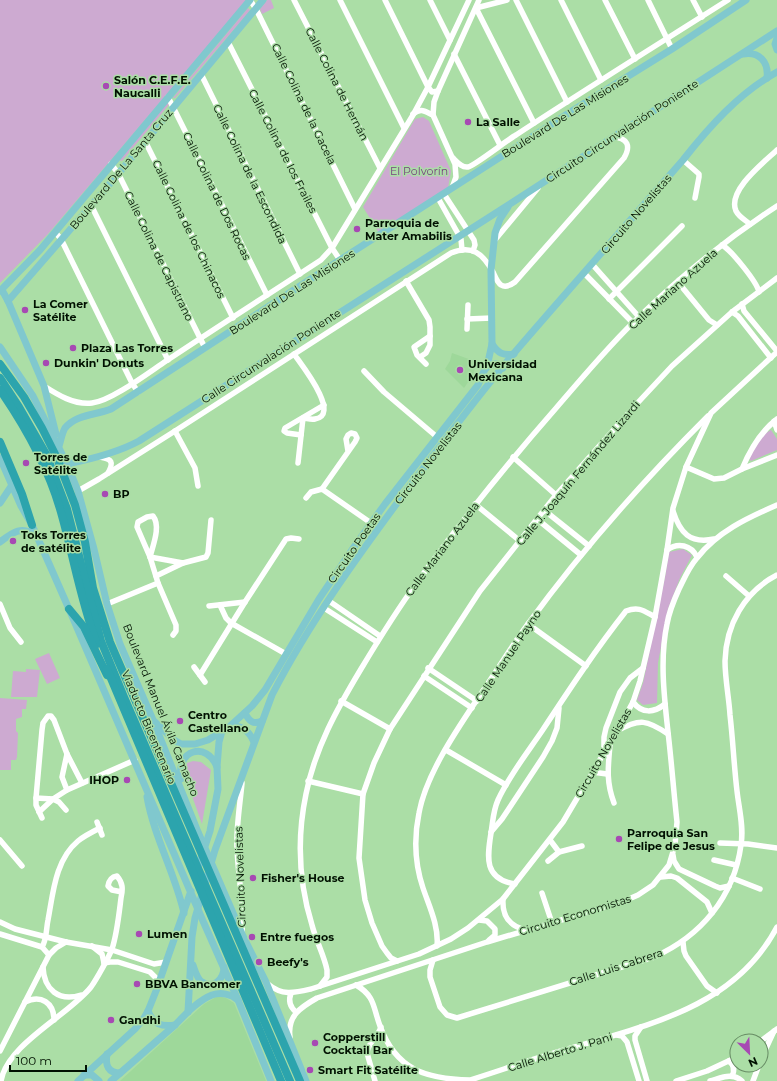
<svg xmlns="http://www.w3.org/2000/svg" width="777" height="1081" font-family="Montserrat,sans-serif">
	<style>
		.built { fill: #9ed89a }
		.green { fill: #cdaad1 }
		.lines { fill: none; stroke-linecap: round; stroke-linejoin: round }
		.minor { stroke: #fff; stroke-width: 5.5 }
		.major { stroke: #80c8ce; stroke-width: 7 }
		.highway { stroke: #2ca4ad; stroke-width: 8 }
		.poi-dot { fill: #a749b3; stroke: #abdea6; stroke-width: 1.5 }
		.labels { text-anchor: middle; stroke-width: 3; stroke-linejoin: round; paint-order: stroke }
		.poi-label { font-size: 11px; font-weight: bold; fill: #011101; stroke: #abdea6; text-anchor: start }
		.street-label { font-size: 11px; fill: #011101; stroke: #abdea6 }
		.park-label { font-size: 11px; fill: #773c7f; stroke: #abdea6 }
	</style>
	<rect width="100%" height="100%" fill="#abdea6"/>
	<g class="built">
		<path d="M452,353l25,9 -4,13 -9,13 -19,-19 5,-8z"/>
		<path d="M218,996l8,2 8,5 32,78h-146l84,-77z"/>
	</g>
	<g class="green">
		<path d="M0,0h247l-199,234 -48,49z"/>
		<path d="M267,0h4l3,8 -12,6 -2,-5z"/>
		<path d="M248,8l2,2 -2,3 -73,85h-2z"/>
		<path d="M167,102l2,2 -1,2 -46,55 -3,-1z"/>
		<path d="M423,117l6,4 22,50 -3,17 -69,45 -16,-26 52,-88z"/>
		<path d="M771,430l6,9v11l-26,11 -2,-3 12,-22z"/>
		<path d="M683,549l9,6 -12,23 -12,31 -10,54 -1,40 -14,2 -6,-5 6,-17 22,-106 4,-25z"/>
		<path d="M49,653l11,25 -13,6 -12,-25z"/>
		<path d="M26,669l14,1 -3,27h-26l2,-26 13,1z"/>
		<path d="M0,698l27,2 -1,9h-4v8l-6,2v12l2,2 -1,24 -1,3h-5v10h-11z"/>
		<path d="M193,761l8,1 10,8 -9,54 -16,-45 1,-16z"/>
	</g>
	<g class="lines">
		<g class="minor">
			<path d="M250,0l6,9 99,200"/>
			<path d="M294,0l86,168"/>
			<path d="M340,0l64,128"/>
			<path d="M385,0l43,87 4,5 6,-1"/>
			<path d="M430,0l20,40"/>
			<path d="M507,0l-31,8 58,115"/>
			<path d="M516,0l51,102"/>
			<path d="M561,0l40,80"/>
			<path d="M605,0l30,59"/>
			<path d="M648,0l24,49"/>
			<path d="M693,0l9,17"/>
			<path d="M228,42l104,206 8,12"/>
			<path d="M454,54l46,91"/>
			<path d="M201,74l99,200"/>
			<path d="M168,97l99,198"/>
			<path d="M413,114c8,-6 11,-3 20,1l22,49 1,13 -4,11"/>
			<path d="M433,115l1,-13 4,-11 41,-91"/>
			<path d="M145,141l88,177"/>
			<path d="M453,158c4,4 9,10 15,9 6,-1 39,-27 48,-32 70,-46 141,-90 212,-135"/>
			<path d="M683,160l16,14v3l-4,21"/>
			<path d="M111,164l7,9 87,175"/>
			<path d="M444,194l30,46 1,5 -2,6"/>
			<path d="M438,198l23,41 1,11"/>
			<path d="M91,205l77,155"/>
			<path d="M750,224c-5,-4 -11,-7 -14,-13 -9,-20 27,-48 41,-61"/>
			<path d="M55,232l6,7 71,144 6,9"/>
			<path d="M494,241l44,-53"/>
			<path d="M722,245c9,5 35,37 37,47"/>
			<path d="M592,264l47,53"/>
			<path d="M584,273l49,50"/>
			<path d="M679,280l3,7 27,33 8,5"/>
			<path d="M406,281l23,39 1,7v18l-4,8 -6,4"/>
			<path d="M609,299l73,-73"/>
			<path d="M742,304l2,7 33,40"/>
			<path d="M732,312l6,4 33,42"/>
			<path d="M467,319l25,-1"/>
			<path d="M467,329l1,-24"/>
			<path d="M294,354c6,9 48,61 21,65 -4,1 -9,-1 -12,-1l-5,45"/>
			<path d="M426,364l-9,-9 -3,-8 16,-11"/>
			<path d="M364,371l20,21 53,45"/>
			<path d="M44,386c14,9 30,19 48,17 19,-2 56,-30 74,-42 51,-34 103,-67 155,-101l11,-12 81,-133 15,-28 41,-87"/>
			<path d="M774,421l3,9"/>
			<path d="M175,431l20,37 3,18"/>
			<path d="M301,435l-14,-2 -3,-2 1,-3 39,-23"/>
			<path d="M100,457c12,2 14,5 8,16"/>
			<path d="M513,457l43,38"/>
			<path d="M686,467l28,12 10,-1 18,-9c8,-19 18,-37 35,-50"/>
			<path d="M742,469l35,-14"/>
			<path d="M322,489l33,-47 2,-4 -2,-4 -4,-1 -3,2 -2,4 2,12"/>
			<path d="M78,491l21,-12 76,-48 276,-178c21,-9 32,1 42,19 2,4 4,10 8,13 5,3 10,0 14,-3l109,-124c7,-12 4,-20 -11,-21"/>
			<path d="M306,498l5,-6 11,-3 49,34"/>
			<path d="M475,504l45,37"/>
			<path d="M544,510l45,36"/>
			<path d="M673,511c7,22 17,33 41,28"/>
			<path d="M537,519l44,36"/>
			<path d="M667,550c11,-8 24,-5 30,7"/>
			<path d="M150,557c3,-12 11,-31 3,-41l-6,1 -9,5 -1,5 13,30 8,26 18,42v6l-3,4"/>
			<path d="M150,557l33,6 23,-6 2,-4 3,-33"/>
			<path d="M156,576l27,-13"/>
			<path d="M726,576l23,20"/>
			<path d="M329,601l51,35"/>
			<path d="M0,604l10,24 11,14"/>
			<path d="M107,604l51,-21"/>
			<path d="M220,605l6,13 5,5 55,31"/>
			<path d="M209,606l36,-4"/>
			<path d="M324,608l53,34"/>
			<path d="M528,624l58,42"/>
			<path d="M194,667l11,15"/>
			<path d="M428,668l49,33"/>
			<path d="M200,675l45,-73 41,-63 5,-1 8,1"/>
			<path d="M424,676l48,32"/>
			<path d="M341,701l49,28"/>
			<path d="M633,702c9,12 21,11 32,2"/>
			<path d="M617,731c23,-13 30,-11 51,3"/>
			<path d="M610,745c-2,22 -4,37 4,58"/>
			<path d="M446,750l60,35"/>
			<path d="M604,753v-16l2,-9 14,-36 10,-14 13,-10"/>
			<path d="M592,772l15,2"/>
			<path d="M308,781l55,13"/>
			<path d="M242,783c-2,22 -6,44 -5,65 1,28 7,56 5,84"/>
			<path d="M67,790l-5,-13 5,-23"/>
			<path d="M36,798l17,1 14,-9 68,-30"/>
			<path d="M39,812l14,-13 6,3 7,8"/>
			<path d="M42,818l-6,-13v-7l6,-68 1,-7 5,-7h3l3,4 13,34 15,29"/>
			<path d="M97,822l5,13"/>
			<path d="M491,832l11,-13 41,-62 9,-16 5,-13 2,-20"/>
			<path d="M0,840l22,26"/>
			<path d="M550,840l9,12"/>
			<path d="M720,843l28,1 29,4"/>
			<path d="M673,855l1,6 5,8 36,17 5,2 9,-2"/>
			<path d="M714,860l22,5"/>
			<path d="M548,861l11,-9 23,-6"/>
			<path d="M661,877l10,-1 6,2 30,24 5,11"/>
			<path d="M732,878l28,11"/>
			<path d="M515,884c-31,-5 -28,-26 -24,-51 2,-12 2,-22 7,-33 11,-24 29,-47 44,-69 27,-41 54,-82 84,-120 13,-5 18,0 29,6"/>
			<path d="M542,893l10,30"/>
			<path d="M503,899c-1,17 6,27 23,31"/>
			<path d="M479,920l8,1 8,8v6l-6,5"/>
			<path d="M0,922l15,7 51,13 46,8 42,14 12,-2"/>
			<path d="M0,934l42,13 7,8"/>
			<path d="M683,942l1,9 2,5 21,30 10,7"/>
			<path d="M92,946l10,8 2,9"/>
			<path d="M437,946c2,-20 -8,-40 -14,-58 -8,-24 -9,-51 -4,-75 7,-39 39,-85 61,-118 16,-23 31,-48 48,-71 53,-73 116,-144 180,-208"/>
			<path d="M42,947c5,-8 4,-18 6,-27 5,-26 7,-60 30,-79 6,-5 14,-9 22,-13"/>
			<path d="M433,960l-3,10v7l10,30 7,8 10,3 197,-61c47,-21 80,-60 87,-112 3,-18 -2,-36 -4,-54 -3,-25 -4,-50 -7,-76 -1,-17 -5,-36 -5,-54 1,-36 19,-69 52,-86"/>
			<path d="M397,961l-6,-3 -4,-5 -5,-7 -10,-23 -7,-23 -6,-42 4,-64 11,-31 16,-34 90,-138 76,-96 75,-85 41,-44 60,-54 45,-34"/>
			<path d="M104,963l6,-1h8l32,10 6,6 2,6"/>
			<path d="M43,967c1,23 16,35 38,28"/>
			<path d="M268,984c14,12 26,9 43,5l108,-35 32,-15 17,-11 35,-29 60,-77 54,-91 16,-29 7,-21 15,-64 12,-67 6,-42 13,-41 25,-54 66,-61"/>
			<path d="M356,985c19,11 17,22 24,41 16,44 46,53 90,54 32,-10 65,-22 98,-31 80,-24 167,-42 209,-122"/>
			<path d="M320,986l7,-9v-7c-3,-15 -11,-29 -15,-45 -13,-42 -15,-88 -6,-131 9,-46 31,-85 55,-125 18,-30 36,-59 57,-88 43,-60 90,-118 139,-174 27,-31 53,-63 83,-91 42,-41 88,-78 137,-110"/>
			<path d="M291,993c-3,8 -1,14 5,19"/>
			<path d="M25,1002c16,-8 29,1 29,18"/>
			<path d="M641,1027l-6,9v4l12,41"/>
			<path d="M617,1035l5,1 5,6 12,39"/>
			<path d="M290,1037c-3,-21 11,-30 27,-39l170,-56 135,-40 16,-7 15,-10 16,-20 6,-20 2,-23c-3,-27 -5,-54 -8,-81 -4,-38 -10,-79 -2,-117 2,-12 7,-24 12,-35 5,-10 10,-22 18,-31 20,-26 50,-40 80,-53"/>
			<path d="M761,1041l16,-12"/>
			<path d="M0,1051l49,-96 7,-7 10,-6"/>
			<path d="M761,1059l13,-28"/>
			<path d="M729,1061c5,4 6,9 3,15"/>
			<path d="M1,1081c6,-37 68,-66 90,-94 5,-7 18,-30 21,-38 5,-15 7,-35 9,-51 2,-9 2,-15 -4,-22 -6,1 -8,4 -9,10l4,4 10,2"/>
			<path d="M375,1081l-8,-28c1,-11 11,-16 14,-26"/>
			<path d="M676,1081l31,-10 30,-14"/>
			<path d="M710,1081c11,-3 22,-9 32,0"/>
			<path d="M753,1081l6,-16"/>
		</g>
		<g class="major">
			<path d="M777,38l-2,6 2,6"/>
			<path d="M743,54c16,-3 26,8 24,24"/>
			<path d="M2,290l6,11 36,85 12,48"/>
			<path d="M0,291l40,-41 210,-250"/>
			<path d="M8,301l100,-115 155,-186"/>
			<path d="M492,344c6,9 11,12 22,10"/>
			<path d="M0,347l33,49 34,68 11,27 16,58 13,55 13,40 33,76 45,112 44,102 24,48 40,99"/>
			<path d="M485,369c6,-6 12,-7 18,-1"/>
			<path d="M59,446c2,-6 3,-13 6,-18 11,-14 32,-13 46,-19l229,-149 232,-149 100,-62 74,-49"/>
			<path d="M0,458l21,48 11,19 37,84 134,312 35,79 33,81"/>
			<path d="M67,464c25,-5 50,-11 72,-23l374,-239 264,-171"/>
			<path d="M0,503l12,-18"/>
			<path d="M0,542c13,-10 22,-17 37,-6"/>
			<path d="M245,713c4,8 8,12 17,8"/>
			<path d="M155,722l19,18 7,4h14l13,-4 21,-13 23,-21 13,-16 54,-91 35,-52 31,-43 93,-119 10,-23 4,-18 -1,-74 4,-37 5,-14 8,-12"/>
			<path d="M229,727c13,-3 20,4 25,15"/>
			<path d="M181,779c-5,-30 26,-38 36,-12"/>
			<path d="M147,797c7,40 28,76 37,116"/>
			<path d="M197,871l13,-40 8,-42 -1,-22 2,-25 3,-11"/>
			<path d="M193,965c2,6 4,14 9,17 12,8 22,-4 22,-15"/>
			<path d="M148,1011c5,13 13,16 27,14"/>
			<path d="M188,1012l4,-75 3,-19 20,-68 57,-155c38,-74 90,-145 140,-212 34,-44 67,-89 103,-131 55,-64 112,-128 168,-192 26,-33 56,-67 94,-88"/>
			<path d="M107,1054c-2,11 1,19 13,19"/>
			<path d="M84,1075h8l7,6"/>
			<path d="M78,1081l57,-52 9,-11 4,-7 8,-20 35,-100"/>
			<path d="M111,1081c21,-18 42,-37 63,-55 11,-11 23,-25 38,-31 9,-3 19,-1 26,5"/>
		</g>
		<g class="highway">
			<path d="M0,364l24,33 18,31 15,30 18,47 10,37 8,46 17,54 190,439"/>
			<path d="M0,378l19,29 27,47 21,55 34,132 23,56 166,384"/>
			<path d="M0,390c27,39 50,81 62,126 12,43 19,86 35,128"/>
			<path d="M0,442l22,52 10,31"/>
			<path d="M69,609l15,18 23,48"/>
			<path d="M107,669l174,412"/>
		</g>
	</g>
	<g class="poi-dot">
		<circle cx="106" cy="86" r="4"/>
		<circle cx="468" cy="122" r="4"/>
		<circle cx="357" cy="229" r="4"/>
		<circle cx="25" cy="310" r="4"/>
		<circle cx="73" cy="348" r="4"/>
		<circle cx="46" cy="363" r="4"/>
		<circle cx="460" cy="370" r="4"/>
		<circle cx="26" cy="463" r="4"/>
		<circle cx="105" cy="494" r="4"/>
		<circle cx="13" cy="541" r="4"/>
		<circle cx="180" cy="721" r="4"/>
		<circle cx="127" cy="780" r="4"/>
		<circle cx="619" cy="839" r="4"/>
		<circle cx="253" cy="878" r="4"/>
		<circle cx="139" cy="934" r="4"/>
		<circle cx="252" cy="937" r="4"/>
		<circle cx="259" cy="962" r="4"/>
		<circle cx="137" cy="984" r="4"/>
		<circle cx="111" cy="1020" r="4"/>
		<circle cx="315" cy="1043" r="4"/>
		<circle cx="310" cy="1070" r="4"/>
	</g>
	<g class="labels">
		<g class="poi-label">
			<text x="114" y="84">Salón C.E.F.E.<tspan x="114" dy="13">Naucalli</tspan></text>
			<text x="476" y="126">La Salle</text>
			<text x="365" y="227">Parroquia de<tspan x="365" dy="13">Mater Amabilis</tspan></text>
			<text x="33" y="308">La Comer<tspan x="33" dy="13">Satélite</tspan></text>
			<text x="81" y="352">Plaza Las Torres</text>
			<text x="54" y="367">Dunkin' Donuts</text>
			<text x="468" y="368">Universidad<tspan x="468" dy="13">Mexicana</tspan></text>
			<text x="34" y="461">Torres de<tspan x="34" dy="13">Satélite</tspan></text>
			<text x="113" y="498">BP</text>
			<text x="21" y="539">Toks Torres<tspan x="21" dy="13">de satélite</tspan></text>
			<text x="188" y="719">Centro<tspan x="188" dy="13">Castellano</tspan></text>
			<text x="119" y="784" text-anchor="end">IHOP</text>
			<text x="627" y="837">Parroquia San<tspan x="627" dy="13">Felipe de Jesus</tspan></text>
			<text x="261" y="882">Fisher's House</text>
			<text x="147" y="938">Lumen</text>
			<text x="260" y="941">Entre fuegos</text>
			<text x="267" y="966">Beefy's</text>
			<text x="145" y="988">BBVA Bancomer</text>
			<text x="119" y="1024">Gandhi</text>
			<text x="323" y="1041">Copperstill<tspan x="323" dy="13">Cocktail Bar</tspan></text>
			<text x="318" y="1074">Smart Fit Satélite</text>
		</g>
		<g class="street-label">
			<text transform="translate(337 84) rotate(63)" y="4">Calle Colina de Hernán</text>
			<text transform="translate(304 104) rotate(64)" y="4">Calle Colina de la Gacela</text>
			<text transform="translate(565 116) rotate(-32)" y="4">Boulevard De Las Misiones</text>
			<text transform="translate(622 131) rotate(-33)" y="4">Circuito Circunvalación Poniente</text>
			<text transform="translate(283 151) rotate(63)" y="4">Calle Colina de los Frailes</text>
			<text transform="translate(121 169) rotate(-50)" y="4">Boulevard De La Santa Cruz</text>
			<text transform="translate(250 174) rotate(64)" y="4">Calle Colina de la Escondida</text>
			<text transform="translate(217 196) rotate(64)" y="4">Calle Colina de Dos Rocas</text>
			<text transform="translate(636 214) rotate(-49)" y="4">Circuito Novelistas</text>
			<text transform="translate(189 229) rotate(64)" y="4">Calle Colina de los Chinacos</text>
			<text transform="translate(159 256) rotate(64)" y="4">Calle Colina de Capistrano</text>
			<text transform="translate(673 289) rotate(-42)" y="4">Calle Mariano Azuela</text>
			<text transform="translate(292 292) rotate(-33)" y="4">Boulevard De Las Misiones</text>
			<text transform="translate(271 356) rotate(-33)" y="4">Calle Circunvalación Poniente</text>
			<text transform="translate(428 463) rotate(-52)" y="4">Circuito Novelistas</text>
			<text transform="translate(578 473) rotate(-50)" y="4">Calle J. Joaquín Fernández Lizardi</text>
			<text transform="translate(354 548) rotate(-55)" y="4">Circuito Poetas</text>
			<text transform="translate(442 549) rotate(-53)" y="4">Calle Mariano Azuela</text>
			<text transform="translate(508 656) rotate(-56)" y="4">Calle Manuel Payno</text>
			<text transform="translate(161 710) rotate(68)" y="4">Boulevard Manuel Ávila Camacho</text>
			<text transform="translate(149 727) rotate(67)" y="4">Viaducto Bicentenario</text>
			<text transform="translate(603 753) rotate(-60)" y="4">Circuito Novelistas</text>
			<text transform="translate(240 877) rotate(-92)" y="4">Circuito Novelistas</text>
			<text transform="translate(575 915) rotate(-17)" y="4">Circuito Economistas</text>
			<text transform="translate(616 967) rotate(-18)" y="4">Calle Luis Cabrera</text>
			<text transform="translate(560 1052) rotate(-17)" y="4">Calle Alberto J. Pani</text>
		</g>
		<g class="park-label">
			<text x="419" y="175">El Polvorín</text>
		</g>
	</g>
	<g transform="translate(749 1053) rotate(156)"><circle r="19" fill="#abdea6" stroke="#678c64"/>
	<path d="M0-3L7 15L0 10L-7 15Z" fill="#a749b3"/>
	<text y="-6" font-size="11" font-weight="bold" text-anchor="middle" fill="#011101">N</text>
	</g>
	<path d="M10 1065v6h76v-6" fill="none" stroke="#011101" stroke-width="2"/>
	<text x="16" y="1065" font-size="12" fill="#011101" stroke="#abdea6" stroke-width="3" paint-order="stroke">100 m</text>
</svg>
